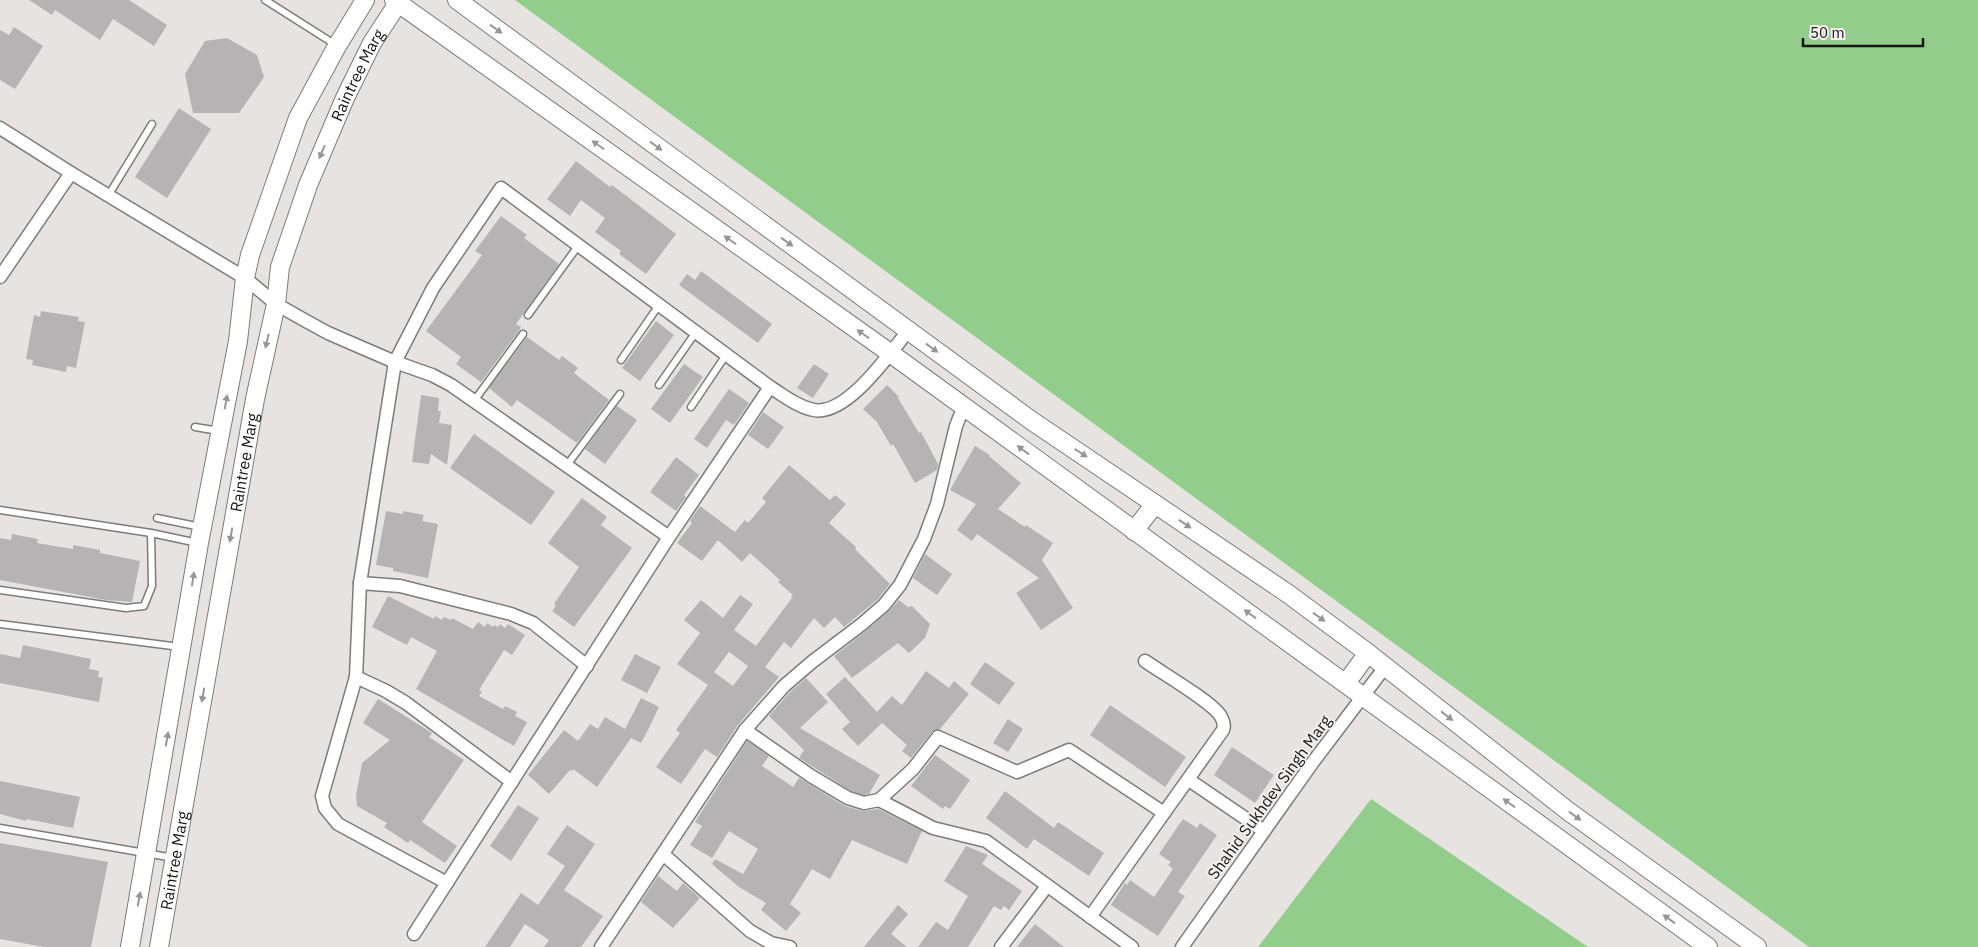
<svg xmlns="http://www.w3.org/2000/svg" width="1978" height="947" font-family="'IBM Plex Sans',sans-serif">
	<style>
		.green { fill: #93cd8c }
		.building { fill: #b6b3b5; fill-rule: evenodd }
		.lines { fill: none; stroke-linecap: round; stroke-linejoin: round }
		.lane-casing { stroke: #7e7b79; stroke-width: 9 }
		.street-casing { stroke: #7e7b79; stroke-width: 15 }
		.secondary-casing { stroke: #7e7b79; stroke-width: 20 }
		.lane { stroke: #fff; stroke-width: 6 }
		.street { stroke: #fff; stroke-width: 12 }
		.secondary { stroke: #fff; stroke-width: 18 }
		.oneway { fill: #979696 }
		.labels { text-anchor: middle; stroke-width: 4; stroke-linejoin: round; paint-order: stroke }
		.street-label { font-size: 16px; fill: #171615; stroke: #f4f0ee }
	</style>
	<rect width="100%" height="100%" fill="#e6e3e1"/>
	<g class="green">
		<path d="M515,0h1463v947h-169z"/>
		<path d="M1371,799l217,148h-330z"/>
	</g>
	<g class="building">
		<path d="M29,0h100l38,25 -13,21 -41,-27 -13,21 -45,-30 -3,5z"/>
		<path d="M14,27l29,19 -28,43 -15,-9v-50l9,5z"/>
		<path d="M227,38l30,17 7,22 -25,36h-46l-8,-39 20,-33z"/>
		<path d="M179,108l32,21 -44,69 -32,-21z"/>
		<path d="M576,161l34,26 2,-2 64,49 -30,40 -27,-20 2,-3 -26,-19 10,-14 -24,-18 -11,16 -23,-17z"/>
		<path d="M501,216l26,19 -3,3 35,26 -43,60 5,3 -2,4 -38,51 -25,-18 5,-7 -35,-26 56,-76 -7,-4z"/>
		<path d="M701,271l71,53 -14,19 -79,-58 8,-11 8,6z"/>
		<path d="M41,311l38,6 -1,4 7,1 -9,46 -9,-2 -1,6 -34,-7 1,-5 -7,-1 8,-44 6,2z"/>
		<path d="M656,321l18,14 -34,46 -18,-13z"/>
		<path d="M527,337l32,23 3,-4 16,12 -4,5 35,27 -32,43 -60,-43 -5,7 -23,-19z"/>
		<path d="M684,364l19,13 -33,46 -19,-14z"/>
		<path d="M814,364l15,10 -16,24 -16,-10z"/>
		<path d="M887,385l12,12 -1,1 21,35 2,-1 17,32 -1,6 -22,13 -22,-39 -2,2 -14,-24 -14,-13z"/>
		<path d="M729,389l20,14 -15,22 -8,-5 -19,28 -13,-9z"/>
		<path d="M421,395l18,3 -1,13h3l-2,12 13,2 -5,40 -16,-11 -2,10 -17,-2z"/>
		<path d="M617,406l20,14 -32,44 -20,-15z"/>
		<path d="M763,412l21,15 -16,22 -20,-14z"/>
		<path d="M474,434l81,58 -24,33 -81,-57z"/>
		<path d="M975,446l15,9 -1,1 32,27 -23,26 27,18 1,-2 27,18 -11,17 31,48 -32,22 -25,-37 23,-15 -62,-44 -5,7 -15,-11 19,-26 -26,-14z"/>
		<path d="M676,457l23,18 -15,20 2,2 -10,14 -26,-19z"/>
		<path d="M789,465l41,35 5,-5 11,9 -17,19 27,24 -1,2 35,35 -12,15 -34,28 -9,-10 -11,11 -10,-10 -23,30 -7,-6 -19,25 14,10 -41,48 -21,32 -12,-8 -24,35 -25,-17 24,-34 -4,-3 32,-45 -31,-21 23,-31 -16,-13 17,-20 22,18 17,-23 13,9 -19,26 22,16 36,-48 -1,-1 2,-2 -15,-13 2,-2 -30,-27 -8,9 -24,-22 -16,21 -25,-18 15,-20 -2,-2 10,-15 35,26 10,-12 3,3 18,-21 -4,-4zM729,652l19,14 -15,20 -19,-14z"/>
		<path d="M582,498l25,19 -6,8 31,23 -58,79 -22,-16 4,-5 -2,-2 25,-37 -31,-24z"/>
		<path d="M386,511l17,3v-3l21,4 -2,6 16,3 -10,54 -35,-7v-3l-17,-3z"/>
		<path d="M12,534l26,5 -1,4 36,6v-4l27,5v3l40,8 -8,41 -26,-2 -106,-20v-42l11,2z"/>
		<path d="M925,554l27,20 -15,21 -24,-17z"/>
		<path d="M388,596l46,23 1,-3 7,4 2,-3 7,3 1,-2 21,11 5,-7 7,5 2,-4 6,4 1,-2 4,2 2,-3 5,4 3,-4 17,11 -13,20 -8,-5 -25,40 3,2 -3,4 24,13 2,-3 12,6 -2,4 12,6 -13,24 -98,-57 21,-38 -26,-14 -4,8 -35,-18z"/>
		<path d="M899,600l9,7 4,-1 18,18 -5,14 -16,15 -11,-10 -46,35 -18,-22 33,-26 22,-19z"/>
		<path d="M23,645l68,14 -2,10 10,2 -1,6 5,1 -4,24 -99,-19v-29l20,4z"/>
		<path d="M635,654l26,13 -14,26 -26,-13z"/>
		<path d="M985,662l30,21 -16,22 -29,-21z"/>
		<path d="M926,671l23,17 5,-7 15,13 -29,35 -8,3 -21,26 -9,-7 5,-6 -25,-22 -24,23 -16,-17 8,-7 -24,-28 19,-17 32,35 15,-16 10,9z"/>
		<path d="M806,678l22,24 -28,26 80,47 -11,19 -5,1 -13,-4 -52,-33 5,-8 -35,-34 21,-24z"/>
		<path d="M641,698l18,9 -10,21 -8,15 -10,-5 -34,49 -24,-18 -1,2 -2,-1 -21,24 -21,-19 36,-45 14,11 12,-17 8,5 7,-12 20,12z"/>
		<path d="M378,699l54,34 -3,4 35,23 -42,62 35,24 -12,17 -35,-23 -2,3 -24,-16 3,-4 -30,-17 -1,-10 6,-33 28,-23 -27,-17z"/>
		<path d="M1110,705l76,52 -21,30 -75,-52z"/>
		<path d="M1008,719l15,10 -15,23 -15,-9z"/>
		<path d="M747,741l22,15 -7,10 31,21 6,-9 46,28 17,5 16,-2 44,22 -15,33 -55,-24 -22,39 -18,-10 -22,35 11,9 -15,18 -25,-21 5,-7 -27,-16 -27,-23 3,-5 28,15 15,-25 -29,-18 -17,27 -22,-13 12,-19 -7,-4z"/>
		<path d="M1232,747l42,28 -19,28 -41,-28z"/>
		<path d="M935,755l35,25 -20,29 -5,-3 -2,3 -32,-23z"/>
		<path d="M0,781l80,16 -7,31 -47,-9v2l-26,-7z"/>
		<path d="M1005,791l49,37 4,-6 46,31 -15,23 -55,-37 -7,10 -41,-31z"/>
		<path d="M518,805l21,13 -28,43 -21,-15z"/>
		<path d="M1183,819l14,9 3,-5 17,12 -39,57 7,4 -27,40 -47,-31 14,-22 2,2 3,-5 24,17 19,-28 -5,-4 3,-3 -12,-8z"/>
		<path d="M567,825l28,19 -31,46 39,26 -22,31h-37l5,-7 -24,-16 -15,23h-25l36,-54 17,12 27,-39 -18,-12z"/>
		<path d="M0,843l108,19 -17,85h-47l-44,-8z"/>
		<path d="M966,846l22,9 -6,9 40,27 -13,19 -5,-4 -3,4 -7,-4 -26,41h-50l18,-25 12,8 20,-34 -24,-15z"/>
		<path d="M658,876l19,15 6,-8 17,15 -27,30 -32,-26z"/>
		<path d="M898,905l10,9 -17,20 16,13h-43z"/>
		<path d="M1035,924l29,23h-47z"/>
	</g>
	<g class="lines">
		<defs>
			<g id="lane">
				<path d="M265,0l71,45"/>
				<path d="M108,196l44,-72"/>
				<path d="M528,315l50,-69"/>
				<path d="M621,360l38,-55"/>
				<path d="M659,385l37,-53"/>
				<path d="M474,401l49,-67"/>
				<path d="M691,407l35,-52"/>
				<path d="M195,427l24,4"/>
				<path d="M567,465l53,-71"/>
				<path d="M0,510l151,23 47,10"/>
				<path d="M157,518l44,9"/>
				<path d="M0,590l126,18 18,-2 8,-20 -1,-53"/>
				<path d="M0,624l180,23"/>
				<path d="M0,828l174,30"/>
			</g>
			<g id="street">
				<path d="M0,128l71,45 174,105 31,26 30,17 22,12 67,29 37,13 19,10 218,152"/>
				<path d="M0,277l71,-104"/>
				<path d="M360,583l40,3 111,28 22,9 54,43"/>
				<path d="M356,677l30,14 20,12 106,79"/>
				<path d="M745,730l66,46 37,22 16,5 15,-3 34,-31 25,-32 79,35 52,-22 95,63"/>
				<path d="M1189,780l75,51"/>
				<path d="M879,800l54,28 53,13 146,106"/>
				<path d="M663,854l87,77 21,12 19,4"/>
				<path d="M447,883l-109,-59 -13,-16 -3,-12 34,-119 4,-94 35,-221 38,-74 68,-100 269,199c13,8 28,20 44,23 33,6 75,-56 94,-79"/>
				<path d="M1090,917l133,-187c2,-5 0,-10 -3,-15 -11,-15 -58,-42 -75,-54"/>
				<path d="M414,934l255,-397 101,-150"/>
				<path d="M601,947l144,-217 39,-44 28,-24 50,-38 22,-19 16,-20 24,-46 13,-35 19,-78 8,-20"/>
				<path d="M1001,947l46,-61"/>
				<path d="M1182,947l131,-185 72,-95"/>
			</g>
			<g id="secondary">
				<path d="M394,0l496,353 818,594"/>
				<path d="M457,0l575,421 255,172 81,60 200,158 189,136"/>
				<path d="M1134,531l21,-27"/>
				<path d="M1346,683l22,-30"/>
				<path d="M130,947l69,-404 39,-202 7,-63 5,-23 48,-137 39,-72 28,-46"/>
				<path id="s1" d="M159,947l96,-548 21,-95 4,-37 28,-82 37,-87 27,-55 28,-43"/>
			</g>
		</defs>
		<use href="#lane" class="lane-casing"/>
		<use href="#street" class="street-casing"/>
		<use href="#secondary" class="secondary-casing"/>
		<use href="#lane" class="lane"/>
		<use href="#street" class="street"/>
		<use href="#secondary" class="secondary"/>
	</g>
	<defs><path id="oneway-solid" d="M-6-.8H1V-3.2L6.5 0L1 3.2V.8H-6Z" transform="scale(1.25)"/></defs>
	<g class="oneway">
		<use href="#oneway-solid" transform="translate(496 29) rotate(36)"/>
		<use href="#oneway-solid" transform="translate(598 145) rotate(-145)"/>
		<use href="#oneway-solid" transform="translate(656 146) rotate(36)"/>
		<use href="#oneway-solid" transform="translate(322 152) rotate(113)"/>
		<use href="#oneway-solid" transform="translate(730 240) rotate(-145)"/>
		<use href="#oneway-solid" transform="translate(787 242) rotate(36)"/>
		<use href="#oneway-solid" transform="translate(863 334) rotate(-145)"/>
		<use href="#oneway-solid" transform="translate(267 341) rotate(103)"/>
		<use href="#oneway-solid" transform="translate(932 348) rotate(36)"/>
		<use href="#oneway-solid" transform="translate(226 402) rotate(-80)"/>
		<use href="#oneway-solid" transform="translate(1023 450) rotate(-144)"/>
		<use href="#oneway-solid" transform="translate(1081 453) rotate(33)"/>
		<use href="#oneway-solid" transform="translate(1185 524) rotate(34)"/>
		<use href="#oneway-solid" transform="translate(231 535) rotate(100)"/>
		<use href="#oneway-solid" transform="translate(193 579) rotate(-81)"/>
		<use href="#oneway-solid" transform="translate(1250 614) rotate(-144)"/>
		<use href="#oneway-solid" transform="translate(1319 617) rotate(36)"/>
		<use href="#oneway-solid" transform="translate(203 695) rotate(100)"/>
		<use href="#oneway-solid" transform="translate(1447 716) rotate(38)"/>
		<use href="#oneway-solid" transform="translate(167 739) rotate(-80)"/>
		<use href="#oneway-solid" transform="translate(1509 803) rotate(-144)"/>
		<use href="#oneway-solid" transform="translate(1575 816) rotate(36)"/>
		<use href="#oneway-solid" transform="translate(139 899) rotate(-80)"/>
		<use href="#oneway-solid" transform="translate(1669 919) rotate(-144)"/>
	</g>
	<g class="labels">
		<g class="street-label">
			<text dy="6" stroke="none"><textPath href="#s1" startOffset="898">Raintree Marg</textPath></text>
			<text dy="6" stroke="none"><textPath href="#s1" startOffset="492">Raintree Marg</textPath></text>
			<text transform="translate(1269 797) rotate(-54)" y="6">Shahid Sukhdev Singh Marg</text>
			<text dy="6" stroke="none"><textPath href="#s1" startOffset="88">Raintree Marg</textPath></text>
		</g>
	</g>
	<path d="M1803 38v8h120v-8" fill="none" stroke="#171615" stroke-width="2.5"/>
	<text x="1810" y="38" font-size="15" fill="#171615" stroke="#f4f0ee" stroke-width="4" paint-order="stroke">50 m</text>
</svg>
